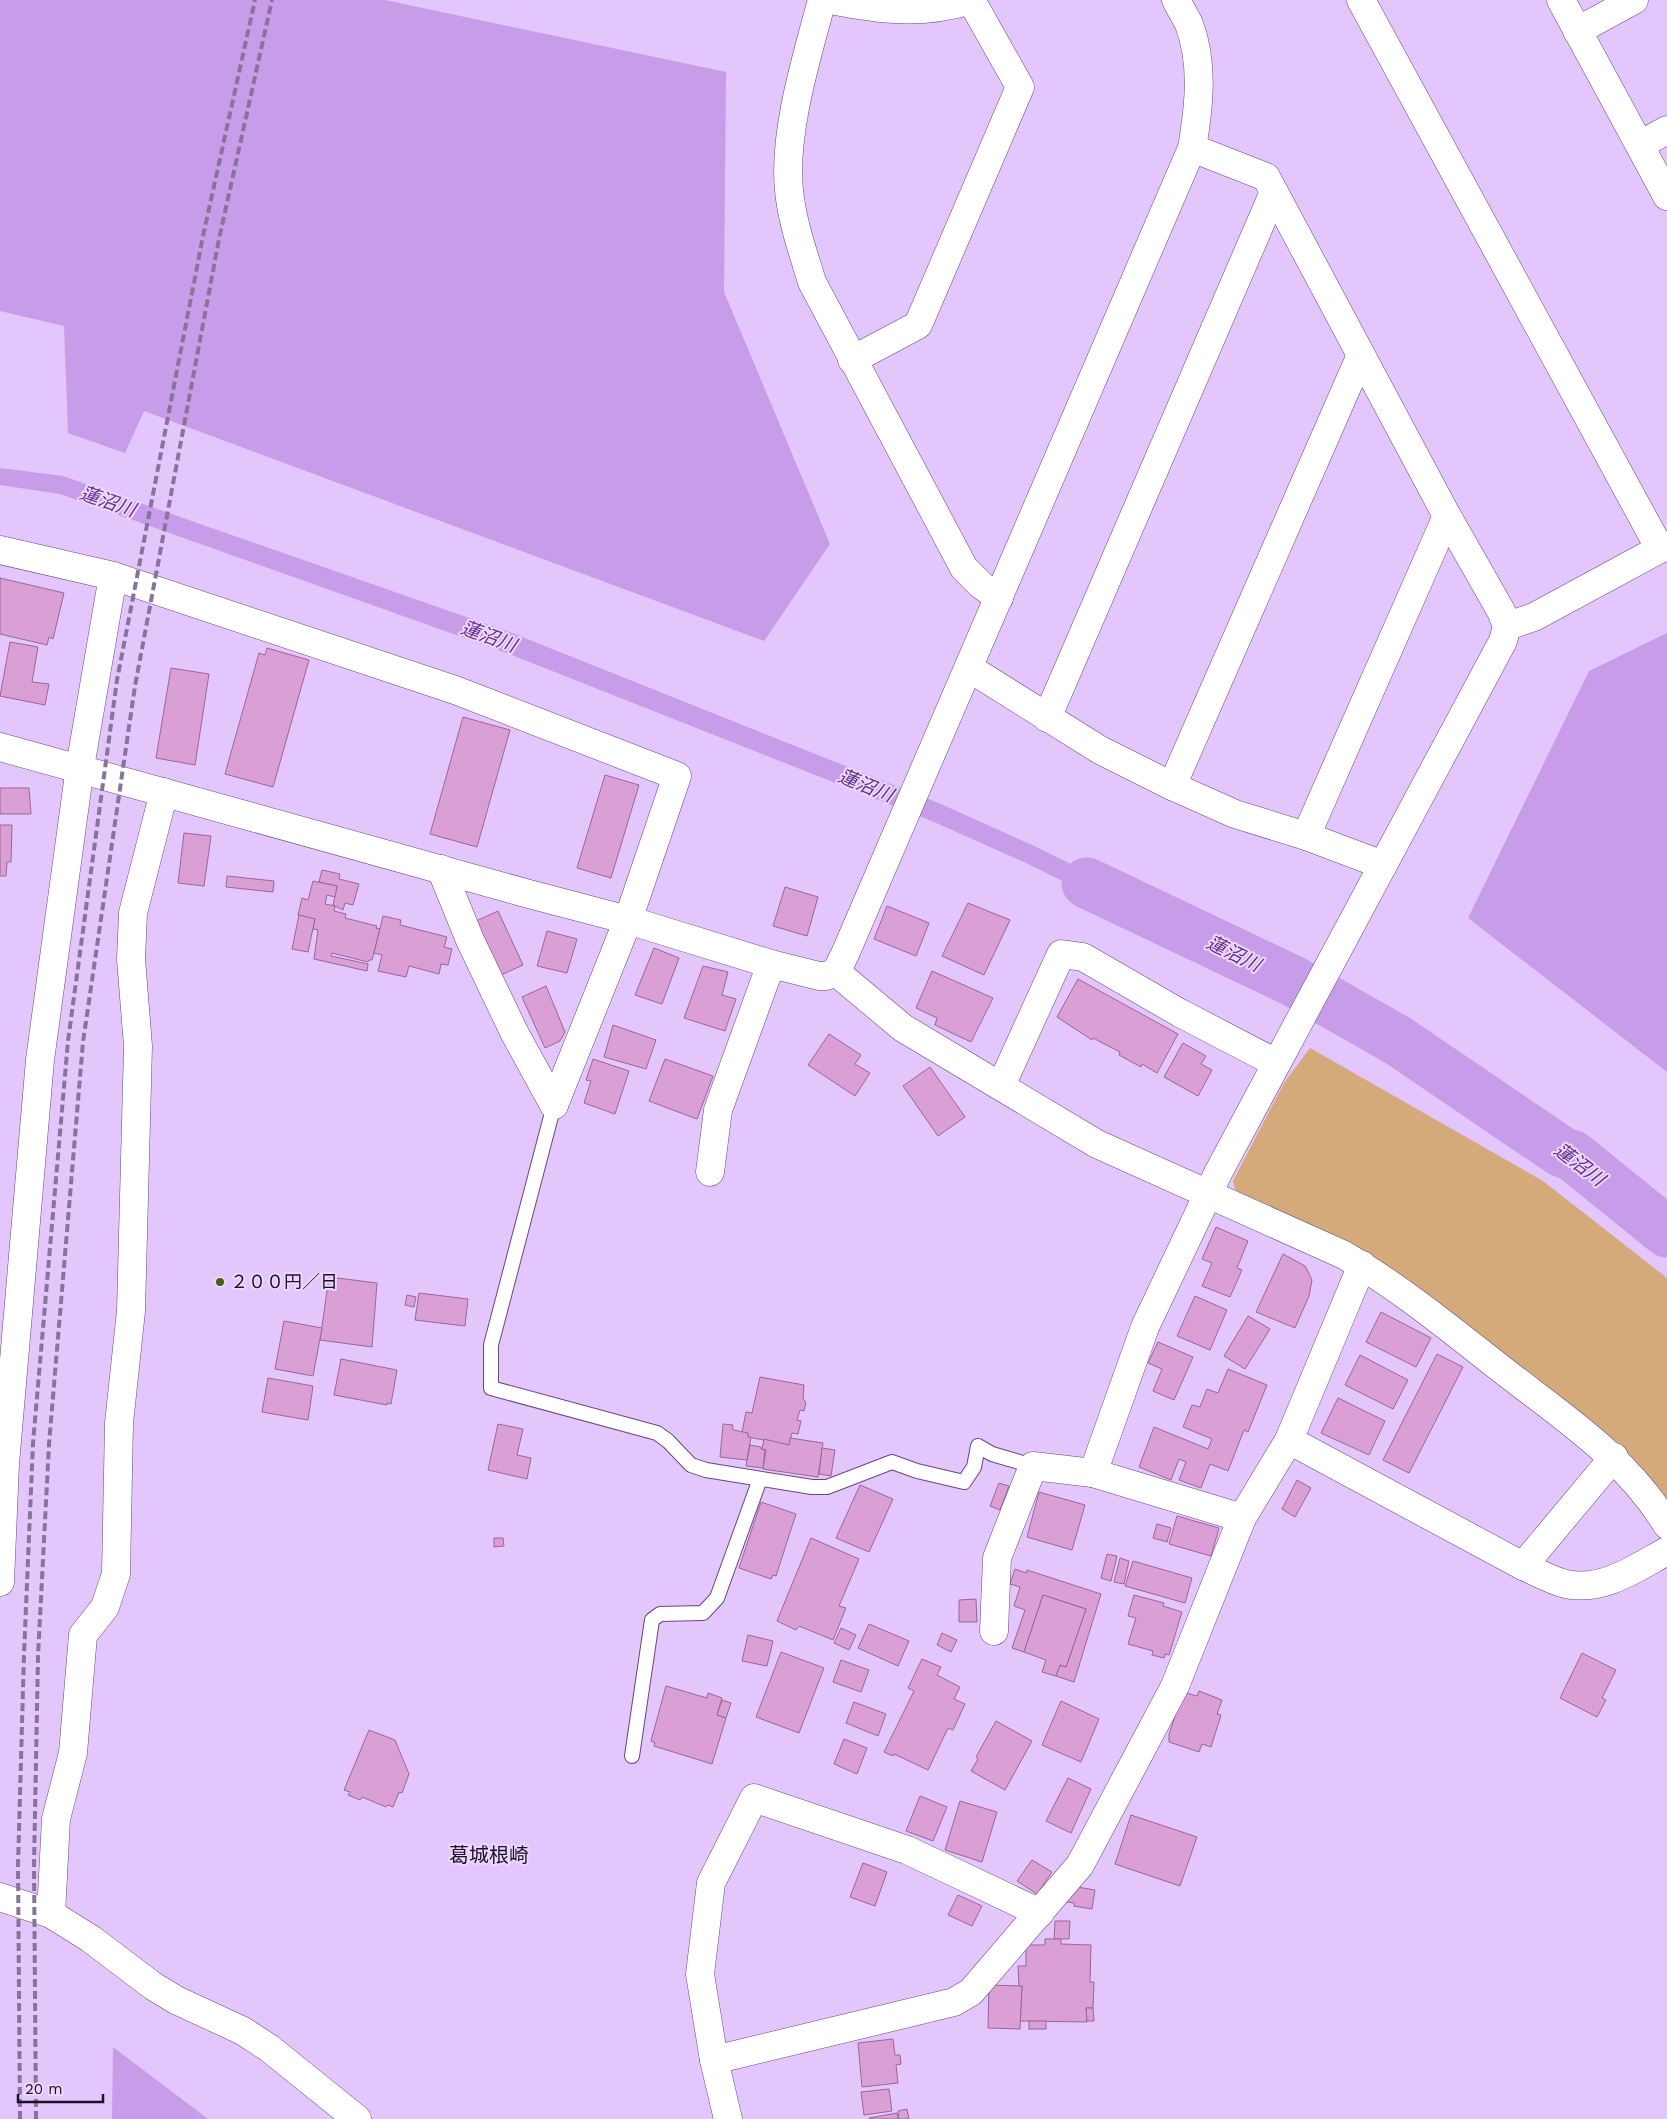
<svg xmlns="http://www.w3.org/2000/svg" width="1667" height="2119" font-family="'Work Sans','Noto Sans JP',sans-serif">
	<style>
		.green { fill: #d4aa7b }
		.water { fill: #c79ce9 }
		.lines { fill: none; stroke-linecap: round; stroke-linejoin: round }
		.river { stroke: #c79ce9; stroke-width: 51 }
		.building { fill: #daa0d5; stroke: #9b6597 }
		.service-casing { stroke: #684781; stroke-width: 16 }
		.minor-casing { stroke: #684781; stroke-width: 29 }
		.service { stroke: #fff; stroke-width: 14 }
		.minor { stroke: #fff; stroke-width: 28 }
		.rail { stroke: #88739a; stroke-width: 4; stroke-dasharray: 8 4; stroke-linecap: butt }
		.poi-dot { fill: #436115; stroke: #ecd7ff; stroke-width: 2 }
		.labels { text-anchor: middle; stroke-width: 4; stroke-linejoin: round; paint-order: stroke }
		.poi-label { font-size: 18px; fill: #1c0f26; stroke: #ecd7ff; text-anchor: start }
		.water-label { font-size: 19px; font-style: italic; fill: #653088; stroke: #ecd7ff }
		.quarter-label { font-size: 20px; fill: #1c0f26; stroke: #ecd7ff }
	</style>
	<rect width="100%" height="100%" fill="#e3c6fb"/>
	<path class="green" d="M1310,1048l233,133 124,97v222l-47,-56 -256,-194 -128,-57 -3,-12 51,-98z"/>
	<g class="water">
		<path d="M0,0h385l341,72 -2,220 106,252 -66,97 -620,-230 -19,42 -57,-20 -4,-107 -64,-15z"/>
		<path d="M0,468l63,8 449,157 429,171 93,42 121,59 -9,17 -120,-59 -92,-41 -430,-170 -444,-158 -60,-9z"/>
		<path d="M1667,633v439l-199,-154 121,-247z"/>
		<path d="M113,2047l95,72h-96z"/>
	</g>
	<g class="lines">
		<path class="river" d="M1087,883l206,98 104,59 165,112 11,4 94,76"/>
	</g>
	<g class="building">
		<path d="M0,578l64,15 -11,46 -4,-2 -2,8 -47,-11z"/>
		<path d="M10,642l28,5 -6,35 17,2 -4,21 -45,-9z"/>
		<path d="M267,648l42,12 -36,127 -48,-13 34,-121 6,2z"/>
		<path d="M171,668l38,6 -14,91 -39,-7z"/>
		<path d="M463,717l47,13 -33,117 -47,-13z"/>
		<path d="M605,775l34,10 -28,93 -34,-10z"/>
		<path d="M0,788h29l2,26h-31z"/>
		<path d="M0,825h12l-1,37h-4l-1,14h-6z"/>
		<path d="M184,833l27,3 -7,50 -26,-3z"/>
		<path d="M322,870l18,4 -1,5 20,5 -6,21 -8,-2 -2,7 -10,-5 4,-19 -18,-4z"/>
		<path d="M227,876l47,5 -1,11 -47,-5z"/>
		<path d="M313,881l24,5 -2,11 -8,-2 -2,9 10,2 -1,5 12,3 -1,4 32,8 -1,2 4,1 -8,31h-3l-1,2 -36,-9 -1,3 37,8 -1,7 -53,-12 4,-29 -5,-1 2,-10 -17,-4 4,-17 6,2z"/>
		<path d="M785,887l33,10 -11,39 -34,-10z"/>
		<path d="M968,903l42,17 -26,55 -42,-19z"/>
		<path d="M887,906l42,17 -13,33 -42,-17z"/>
		<path d="M498,911l25,54 -22,10 -25,-54z"/>
		<path d="M299,915l16,4 -7,33 -16,-3z"/>
		<path d="M383,916l18,4 -1,5 47,12 -3,10 8,2 -4,16 -7,-1 -2,10 -30,-8 -3,11 -28,-6 4,-16 -8,-2z"/>
		<path d="M547,931l30,8 -10,34 -30,-7z"/>
		<path d="M654,948l25,10 -17,46 -27,-9z"/>
		<path d="M703,966l25,6 -6,23 14,4 -11,32 -41,-13z"/>
		<path d="M932,971l61,27 -22,44 -36,-17 2,-7 -21,-10z"/>
		<path d="M1078,979l100,55 -21,39 -15,-9 -1,3 -22,-12 1,-3 -27,-14 -1,2 -35,-23z"/>
		<path d="M546,986l19,46 -5,9 -15,7 -23,-51z"/>
		<path d="M613,1025l43,15 -10,29 -42,-12z"/>
		<path d="M829,1034l32,21 -6,9 15,9 -15,23 -47,-31z"/>
		<path d="M1183,1043l23,13 -5,8 11,6 -14,26 -34,-19z"/>
		<path d="M593,1059l36,12 -14,43 -31,-11 7,-22 -5,-1z"/>
		<path d="M665,1059l48,17 -16,43 -48,-18z"/>
		<path d="M930,1067l35,50 -27,19 -35,-50z"/>
		<path d="M1216,1227l32,14 -11,27 5,2 -12,27 -28,-11 10,-23 -10,-4z"/>
		<path d="M1283,1254l22,12 7,14 -3,16 -14,32 -39,-16z"/>
		<path d="M329,1277l48,6 -5,64 -52,-7z"/>
		<path d="M419,1293l49,6 -3,27 -50,-6z"/>
		<path d="M407,1295l9,2 -2,10 -9,-2z"/>
		<path d="M1195,1296l32,14 -17,40 -33,-14z"/>
		<path d="M1381,1312l50,26 -15,29 -50,-25z"/>
		<path d="M1248,1316l22,13 -25,40 -21,-13z"/>
		<path d="M284,1321l38,7 -9,48 -38,-7z"/>
		<path d="M1158,1342l35,15 -19,43 -21,-9 9,-22 -14,-6z"/>
		<path d="M1437,1354l26,13 -54,106 -26,-13z"/>
		<path d="M1360,1355l48,25 -15,29 -48,-24z"/>
		<path d="M341,1359l56,11 -6,34 -4,-1v2l-53,-10z"/>
		<path d="M1228,1369l39,16 -19,47 -4,-2 -16,41 -18,-7 -9,24 -22,-8 7,-18 -7,-3 -8,21 -32,-13 15,-40 54,22 4,-10 -29,-12 9,-22 8,2 7,-18 11,4z"/>
		<path d="M760,1377l44,8 -1,14 3,3 -2,9 -4,-1 -3,10 4,1 -3,13 -6,-1 -3,12 -41,-8v-4l-6,-1 4,-20 6,1z"/>
		<path d="M268,1378l45,8 -5,34 -46,-8z"/>
		<path d="M1338,1398l47,23 -16,34 -48,-22z"/>
		<path d="M498,1424l25,5 -6,26 14,3 -4,21 -39,-9z"/>
		<path d="M723,1424l10,1 -1,4 2,1 14,3v4h3l-4,23 -27,-3z"/>
		<path d="M790,1438l33,5 -5,34 -55,-8 3,-19 -4,-1 2,-10 25,6z"/>
		<path d="M750,1445l11,2v2l4,1 -2,18 -17,-2z"/>
		<path d="M822,1448l13,2 -4,26 -12,-2z"/>
		<path d="M1297,1480l14,8 -16,29 -13,-8z"/>
		<path d="M999,1483l10,3 -9,24 -10,-4z"/>
		<path d="M860,1485l33,14 -24,53 -33,-14z"/>
		<path d="M1039,1492l46,13 -13,45 -45,-13z"/>
		<path d="M761,1502l35,12 -20,62 -3,-1 -2,4 -32,-11z"/>
		<path d="M1177,1516l42,12 -8,28 -42,-12z"/>
		<path d="M1157,1524l14,4 -4,14 -14,-4z"/>
		<path d="M494,1538h9l1,8 -10,1z"/>
		<path d="M811,1538l48,21 -20,47 7,2 -13,32 -34,-14 -3,4 -19,-9z"/>
		<path d="M1107,1554l10,2 -6,25 -10,-3z"/>
		<path d="M1120,1558l9,3 -5,23 -10,-2z"/>
		<path d="M1133,1561l59,17 -7,25 -60,-17z"/>
		<path d="M1015,1569l11,4 1,-3 74,24 -27,88 -18,-6 4,-11 6,2 20,-58 -43,-14 -19,57 -12,-4 13,-38 -11,-4 6,-19 -10,-3z"/>
		<path d="M1043,1595l43,14 -20,58 -6,-2 -4,11 -14,-4 4,-12 -22,-8z"/>
		<path d="M1134,1595l30,8 -1,3 19,6 -13,43 -4,-1 -1,4 -12,-3 1,-4 -25,-7 8,-26 -8,-2z"/>
		<path d="M976,1599l1,23h-18v-22z"/>
		<path d="M869,1624l40,17 -11,25 -40,-18z"/>
		<path d="M841,1628l15,7 -7,15 -15,-7z"/>
		<path d="M942,1633l15,7 -6,12 -14,-7z"/>
		<path d="M748,1635l25,6 -6,25 -25,-5z"/>
		<path d="M781,1652l43,16 -25,65 -43,-16z"/>
		<path d="M1582,1653l34,17 -14,28 4,2 -9,17 -37,-19z"/>
		<path d="M922,1659l19,8 -4,8 23,12 -6,12 11,5 -12,26 -5,-2 -20,42 -34,-16 -1,2 -9,-4 30,-61 -6,-3z"/>
		<path d="M841,1660l28,10 -8,22 -28,-10z"/>
		<path d="M666,1686l41,12 1,-5 14,5 -5,17 9,3 -14,46 -58,-18 1,-3 -4,-2z"/>
		<path d="M1199,1691l23,9 -5,14 4,1 -10,32 -9,-3 -3,8 -30,-10v-8l14,-42 14,4z"/>
		<path d="M722,1700l9,3 -5,15 -9,-3z"/>
		<path d="M1061,1701l38,18 -18,43 -39,-17z"/>
		<path d="M854,1702l32,12 -8,22 -32,-13z"/>
		<path d="M996,1721l36,20 -27,49 -34,-19 7,-12 -2,-2z"/>
		<path d="M369,1730l26,10 14,34 -7,19 -3,-1 -6,15 -5,-2 -2,2 -24,-10 -2,3 -12,-5 2,-3 -6,-2z"/>
		<path d="M844,1739l23,9 -10,26 -23,-10z"/>
		<path d="M1068,1778l23,11 -20,44 -25,-12z"/>
		<path d="M920,1796l27,11 -14,34 -27,-10z"/>
		<path d="M960,1801l37,11 -15,50 -37,-12z"/>
		<path d="M1131,1815l66,22 -17,49 -65,-22z"/>
		<path d="M1032,1860l20,12 -15,22 -20,-13z"/>
		<path d="M863,1863l24,9 -12,34 -25,-9z"/>
		<path d="M1077,1887l18,3 -3,19 -18,-3v-3l-12,-2 10,-12 5,1z"/>
		<path d="M958,1895l24,11 -10,20 -24,-11z"/>
		<path d="M1055,1921h15l-1,18h-15z"/>
		<path d="M1045,1939h16v5l30,1 -1,37h4l-1,26h-7l1,14 -67,-1 2,-35h-3l-1,-20h8v-21h19z"/>
		<path d="M989,1985l33,1 -2,43 -32,-1z"/>
		<path d="M1086,2008h7l1,13h-7z"/>
		<rect x="1029" y="2021" width="17" height="8"/>
		<path d="M893,2039l2,16h5l1,9 -5,1 2,18 -36,4 -4,-44z"/>
		<path d="M889,2089l3,22 -28,4 -3,-23z"/>
		<path d="M907,2109l2,10h-10l-1,-8z"/>
		<path d="M897,2113l1,6h-28l-1,-1z"/>
	</g>
	<g class="lines">
		<defs>
			<g id="service">
				<path d="M554,1105l-63,240v43l166,45 11,8 23,24 15,5 106,17h15l65,-25 25,9 47,11 10,-15 4,-21 14,8 41,12"/>
				<path d="M632,1756l20,-136 8,-6 43,-1 14,-15 43,-119"/>
			</g>
			<g id="minor">
				<path d="M822,0c-15,56 -39,133 -33,190 3,32 14,62 23,92l152,286 17,17 18,13"/>
				<path d="M831,0c50,10 90,15 140,0l49,87 -102,238 -66,35"/>
				<path d="M1361,0l299,549"/>
				<path d="M1561,0l106,196"/>
				<path d="M1577,31l57,-31"/>
				<path d="M1640,145l27,-15"/>
				<path d="M0,550l113,26 342,114 222,86 -49,144 -74,185"/>
				<path d="M1507,626l27,-9 133,-72"/>
				<path d="M969,668l131,82 72,36 63,28 71,22 77,29"/>
				<path d="M1047,718l227,-526"/>
				<path d="M0,747l529,147 99,26 143,44 48,12h7l10,-4 9,-18 347,-806c7,-41 12,-84 -3,-124 -4,-8 -9,-16 -13,-24"/>
				<path d="M1172,786l189,-431"/>
				<path d="M1306,836l141,-320"/>
				<path d="M441,869l29,71 45,94 39,71"/>
				<path d="M836,972l67,56 194,116 247,111c55,32 106,74 156,113 61,48 126,89 167,157"/>
				<path d="M1001,1086l60,-132 22,3 97,56 96,50"/>
				<path d="M710,1172l8,-62 53,-146"/>
				<path d="M1289,1440l73,-175"/>
				<path d="M1093,1473l52,-146 73,-154 285,-532 4,-15 -6,-15 -54,-95 -181,-339 -74,-29"/>
				<path d="M1523,1566c14,6 29,15 43,18 37,8 70,-16 101,-33"/>
				<path d="M0,1582l5,-118 35,-404 40,-293 33,-191"/>
				<path d="M994,1631l3,-73 36,-92 60,7 149,45"/>
				<path d="M0,1897l51,17 40,25 62,47 23,14 67,31 26,17 88,71"/>
				<path d="M51,1914l5,-95 17,-66 10,-118 22,-28 11,-33 3,-151 12,-112 7,-265 -7,-87 2,-46 31,-121"/>
				<path d="M714,2060l240,-58 17,-10 109,-127 95,-179 67,-168 47,-78 234,126 91,-109"/>
				<path d="M728,2119l-14,-59 -14,-86 11,-91 43,-85 153,52 133,63"/>
			</g>
		</defs>
		<use href="#service" class="service-casing"/>
		<use href="#minor" class="minor-casing"/>
		<use href="#service" class="service"/>
		<use href="#minor" class="minor"/>
		<g class="rail">
			<path d="M20,2119l-2,-253 6,-212 9,-211 35,-402 49,-361 86,-444 52,-236"/>
			<path d="M36,2119l-2,-253 4,-210 11,-212 34,-402 52,-356 84,-447 53,-239"/>
		</g>
	</g>
	<circle class="poi-dot" cx="220" cy="1282" r="5"/>
	<g class="labels">
		<g class="poi-label">
			<text x="230" y="1288">２００円／日</text>
		</g>
		<g class="water-label">
			<text transform="translate(108 501) rotate(19)" y="7">蓮沼川</text>
			<text transform="translate(489 636) rotate(20)" y="7">蓮沼川</text>
			<text transform="translate(866 785) rotate(22)" y="7">蓮沼川</text>
			<text transform="translate(1234 953) rotate(26)" y="7">蓮沼川</text>
			<text transform="translate(1580 1164) rotate(37)" y="7">蓮沼川</text>
		</g>
		<g class="quarter-label">
			<text x="489" y="1862">葛城根崎</text>
		</g>
	</g>
	<path d="M18 2094v8h85v-8" fill="none" stroke="#1c0f26" stroke-width="2.5"/>
	<text x="25" y="2094" font-size="15" fill="#1c0f26" stroke="#ecd7ff" stroke-width="4" paint-order="stroke">20 m</text>
</svg>
